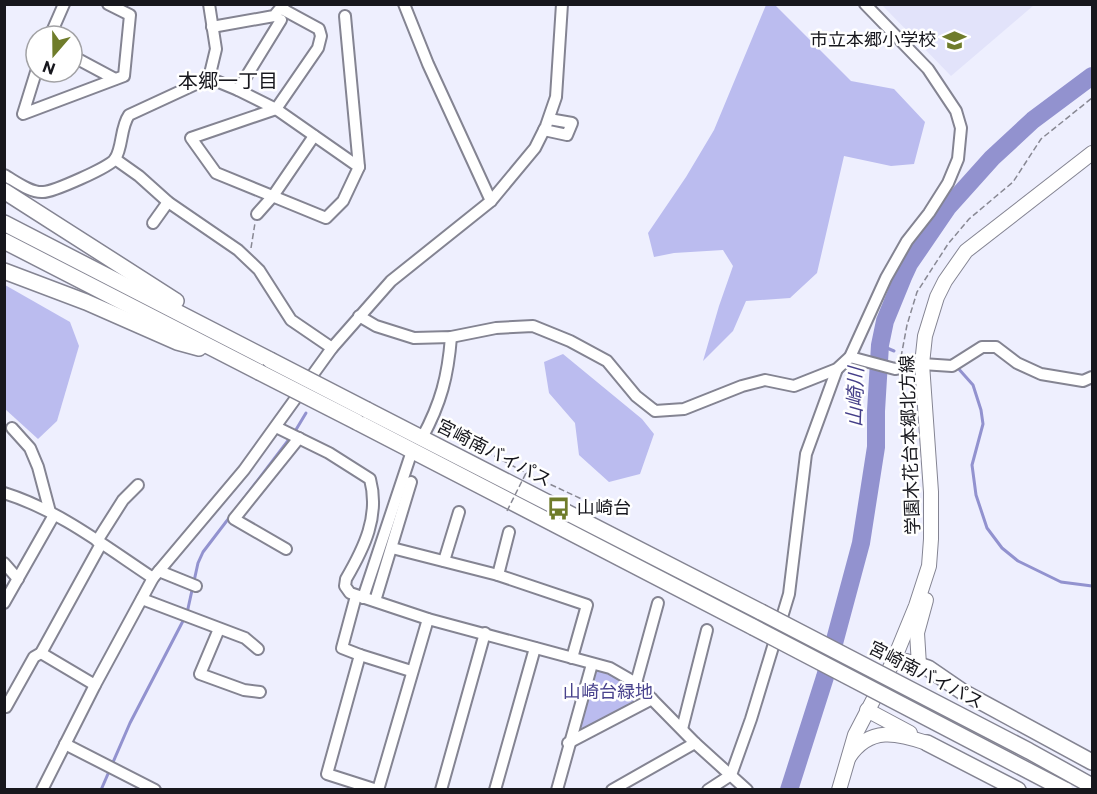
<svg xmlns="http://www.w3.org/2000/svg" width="1097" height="794" font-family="Commissioner,'Noto Sans JP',sans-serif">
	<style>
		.built { fill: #e2e3fa }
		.green { fill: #bbbcef }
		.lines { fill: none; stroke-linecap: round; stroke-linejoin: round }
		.stream { stroke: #9292cf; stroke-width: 3 }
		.river { stroke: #9292cf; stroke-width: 18 }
		.minor-casing { stroke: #848492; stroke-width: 14 }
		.major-casing { stroke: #848492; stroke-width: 16 }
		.highway-casing { stroke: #848492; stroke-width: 18 }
		.path { stroke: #888893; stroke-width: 1.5; stroke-dasharray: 6 3; stroke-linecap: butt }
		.minor { stroke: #fff; stroke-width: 10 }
		.major { stroke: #fff; stroke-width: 14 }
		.highway { stroke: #fff; stroke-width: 15 }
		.highway-bridge-casing { stroke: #848492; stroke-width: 18; stroke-linecap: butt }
		.path-bridge { stroke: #888893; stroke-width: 1.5; stroke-dasharray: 6 3; stroke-linecap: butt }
		.highway-bridge { stroke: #fff; stroke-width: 15 }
		.labels { text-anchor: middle; stroke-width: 5; stroke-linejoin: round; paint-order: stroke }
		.poi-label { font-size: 18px; fill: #17171d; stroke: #fff; text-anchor: end }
		.street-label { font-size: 18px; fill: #17171d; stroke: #fff }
		.park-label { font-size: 18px; fill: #49438d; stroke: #fff }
		.neighbourhood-label { font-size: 20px; fill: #17171d; stroke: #fff }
		.water-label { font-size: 20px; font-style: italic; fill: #453f89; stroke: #fff }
	</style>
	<rect width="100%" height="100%" fill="#eeeffe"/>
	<path class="built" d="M882,5h152l-83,71z"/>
	<g class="green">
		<path d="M766,5h9l76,76 43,8 31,33 -11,42 -23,2 -47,-10 -27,117 -27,25 -44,3 -13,30 -30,30 16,-55 14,-40 -10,-16 -49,3 -20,4 -6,-24 38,-56 28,-47z"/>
		<path d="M5,285l65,37 9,24 -22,75 -19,18 -33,-30z"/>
		<path d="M563,354l79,65 12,15 -14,40 -31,8 -30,-27 -4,-32 -26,-30 -5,-31z"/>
		<path d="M600,668l41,24 1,6 -62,33 -4,-3 16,-56z"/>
	</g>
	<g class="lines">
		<g class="stream">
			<path d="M880,345l14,6"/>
			<path d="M957,367l16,18 8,25 2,14 -11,41 4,30 11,33 15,20 16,13 43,21 31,4"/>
			<path d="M294,433l12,-20"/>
			<path d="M187,613l11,-50 5,-11 87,-114"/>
			<path d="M101,790l29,-67 54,-104"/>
		</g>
		<path class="river" d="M789,790l36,-113 36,-134 15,-96v-36l4,-66 5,-24 18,-44 6,-13 39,-57 44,-49 41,-38 59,-44"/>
		<defs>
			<g id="minor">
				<path d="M404,4l24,60 63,137"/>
				<path d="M345,16l14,151"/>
				<path d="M212,27l62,-11 10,-12"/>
				<path d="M50,36l14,-32"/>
				<path d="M72,56l43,23"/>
				<path d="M36,72l-13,42 101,-38 6,-61 -22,-11"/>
				<path d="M209,78l29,12 38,19 42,-61 3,-12 -2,-7 -35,-19"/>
				<path d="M238,90l43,-70"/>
				<path d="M276,109l83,58 -16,34 -17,17 -110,-45 -25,-35z"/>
				<path d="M544,130l23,5 5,-12 -23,-4"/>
				<path d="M115,159l24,17 29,26 70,48 21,20 32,50 41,28"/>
				<path d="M4,175c11,6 26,18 39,17 10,0 67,-25 72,-33 8,-12 5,-31 14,-44l80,-37 7,-29 -7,-45"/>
				<path d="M257,214l16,-18 41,-60"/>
				<path d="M153,223l15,-21"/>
				<path d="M359,316l17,10 38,12 37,-1 45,-9 37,-2 37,15 37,20 29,35 19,15 29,-2 58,-23 23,-6 29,6 43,-17 13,-12 36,-79 21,-37 22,-28 19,-30 10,-24 3,-31 -5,-17 -28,-42 -63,-65"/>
				<path d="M850,357l45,12 27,-5 30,2 30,-19h14l21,16 24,11 42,7 9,-4"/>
				<path d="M276,427l53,26 41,26c10,37 -6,69 -24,100l-1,7 5,7 78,26 182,49 26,15 59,60 52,47"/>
				<path d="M12,428l18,20 8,19 12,45"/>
				<path d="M422,438c19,-35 26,-62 29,-101"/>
				<path d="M4,493c55,17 102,54 149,85"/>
				<path d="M97,541l26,-41 15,-15"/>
				<path d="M392,548l106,27 89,30 -15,53"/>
				<path d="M286,549l-52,-30 65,-81"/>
				<path d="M444,561l15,-49"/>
				<path d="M4,563l14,16"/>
				<path d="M159,571l37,15"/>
				<path d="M498,575l11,-43"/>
				<path d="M356,596l-14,52 18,7 51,16"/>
				<path d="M363,598l49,-147"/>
				<path d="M142,599l103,39 13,11"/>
				<path d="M375,601l36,-119"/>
				<path d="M4,603l50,-88"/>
				<path d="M219,629l-19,45 44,16 16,2"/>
				<path d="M41,653l54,32"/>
				<path d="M360,655l-33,119 50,16"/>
				<path d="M636,683l22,-80"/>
				<path d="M4,706l2,1 28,-50 7,-4 60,-109"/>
				<path d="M682,729l25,-99"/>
				<path d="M568,743l84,-44"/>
				<path d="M65,744l90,46"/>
				<path d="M42,790l53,-105 58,-107 91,-108 88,-122 59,-67 100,-80 44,-53 11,-22 10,-29 6,-93"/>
				<path d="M378,790l50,-171"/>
				<path d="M441,790l44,-157"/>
				<path d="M495,790l40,-142"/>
				<path d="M557,790l35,-126"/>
				<path d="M612,790l83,-47"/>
				<path d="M708,790l23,-15 20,-56 38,-125 17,-140 31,-85"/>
			</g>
			<g id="major">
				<path d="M893,662l13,-1 13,4 -2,-32 9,-33"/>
				<path d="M867,710l43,23"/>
				<path d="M849,757c21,-31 48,-24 78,-14"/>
				<path d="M839,790l16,-55 38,-73 23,-56 13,-40 2,-27v-47l-9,-128 3,-28 12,-39 8,-16 21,-30 126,-98"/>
			</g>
			<g id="highway">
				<path d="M4,191l172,110"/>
				<path d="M4,223l266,137"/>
				<path d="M4,241l255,131"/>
				<path d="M4,271l82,31 91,40 22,6"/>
				<path d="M367,410l394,202"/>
				<path d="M357,422l396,205"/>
				<path d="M919,665l9,3 35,24 129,70"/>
				<path d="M927,743l91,47"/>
			</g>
		</defs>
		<use href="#minor" class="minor-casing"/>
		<use href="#major" class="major-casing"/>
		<use href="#highway" class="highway-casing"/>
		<g class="path">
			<path d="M251,248l4,-25"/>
			<path d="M901,357l6,-32 10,-33 31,-48 21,-25 44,-37 28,-43 51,-41"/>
			<path d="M439,426l87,47 62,29"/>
		</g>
		<use href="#minor" class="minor"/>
		<use href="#major" class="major"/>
		<use href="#highway" class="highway"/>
		<defs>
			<g id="highway-bridge">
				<path d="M270,360l97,50"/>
				<path d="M259,372l98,50"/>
				<path d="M761,612l268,139 63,35"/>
				<path d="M753,627l312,163"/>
			</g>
		</defs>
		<use href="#highway-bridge" class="highway-bridge-casing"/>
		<path class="path-bridge" d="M507,511l19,-38"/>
		<use href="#highway-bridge" class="highway-bridge"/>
	</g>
	<defs>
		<symbol id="school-bare" viewBox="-9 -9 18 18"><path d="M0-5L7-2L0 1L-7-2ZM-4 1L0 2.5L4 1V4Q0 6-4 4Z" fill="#6f7c2a" stroke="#fff" stroke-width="2.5" paint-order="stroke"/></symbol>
		<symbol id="bus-bare" viewBox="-9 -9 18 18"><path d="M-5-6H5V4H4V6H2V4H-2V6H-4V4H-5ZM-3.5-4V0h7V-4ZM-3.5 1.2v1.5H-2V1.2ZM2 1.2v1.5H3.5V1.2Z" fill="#6f7c2a" stroke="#fff" stroke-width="2.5" paint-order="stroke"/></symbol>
	</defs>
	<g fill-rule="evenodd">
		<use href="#school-bare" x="938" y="24" width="33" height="33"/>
		<use href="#bus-bare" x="542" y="492" width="33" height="33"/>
	</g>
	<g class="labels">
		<g class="poi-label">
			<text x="936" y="46">市立本郷小学校</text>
			<text x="577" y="514" text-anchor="start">山崎台</text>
		</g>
		<g class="street-label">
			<text transform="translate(910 445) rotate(-92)" y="6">学園木花台本郷北方線</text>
			<text transform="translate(494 453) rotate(27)" y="6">宮崎南バイパス</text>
			<text transform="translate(926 675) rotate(27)" y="6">宮崎南バイパス</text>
		</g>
		<g class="park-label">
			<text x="608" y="698">山崎台緑地</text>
		</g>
		<g class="neighbourhood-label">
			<text x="228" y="88">本郷一丁目</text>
		</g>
		<g class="water-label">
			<text transform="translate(855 397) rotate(-88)" y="7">山崎川</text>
		</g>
	</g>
	<rect width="1097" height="794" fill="none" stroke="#17171d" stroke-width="12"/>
	<g transform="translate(54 54) rotate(200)"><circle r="28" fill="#ffffff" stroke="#a2a2a5" stroke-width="1.5"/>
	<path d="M0-4.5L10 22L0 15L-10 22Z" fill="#6f7c2a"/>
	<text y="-9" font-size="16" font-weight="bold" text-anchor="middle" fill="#17171d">N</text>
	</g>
</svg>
